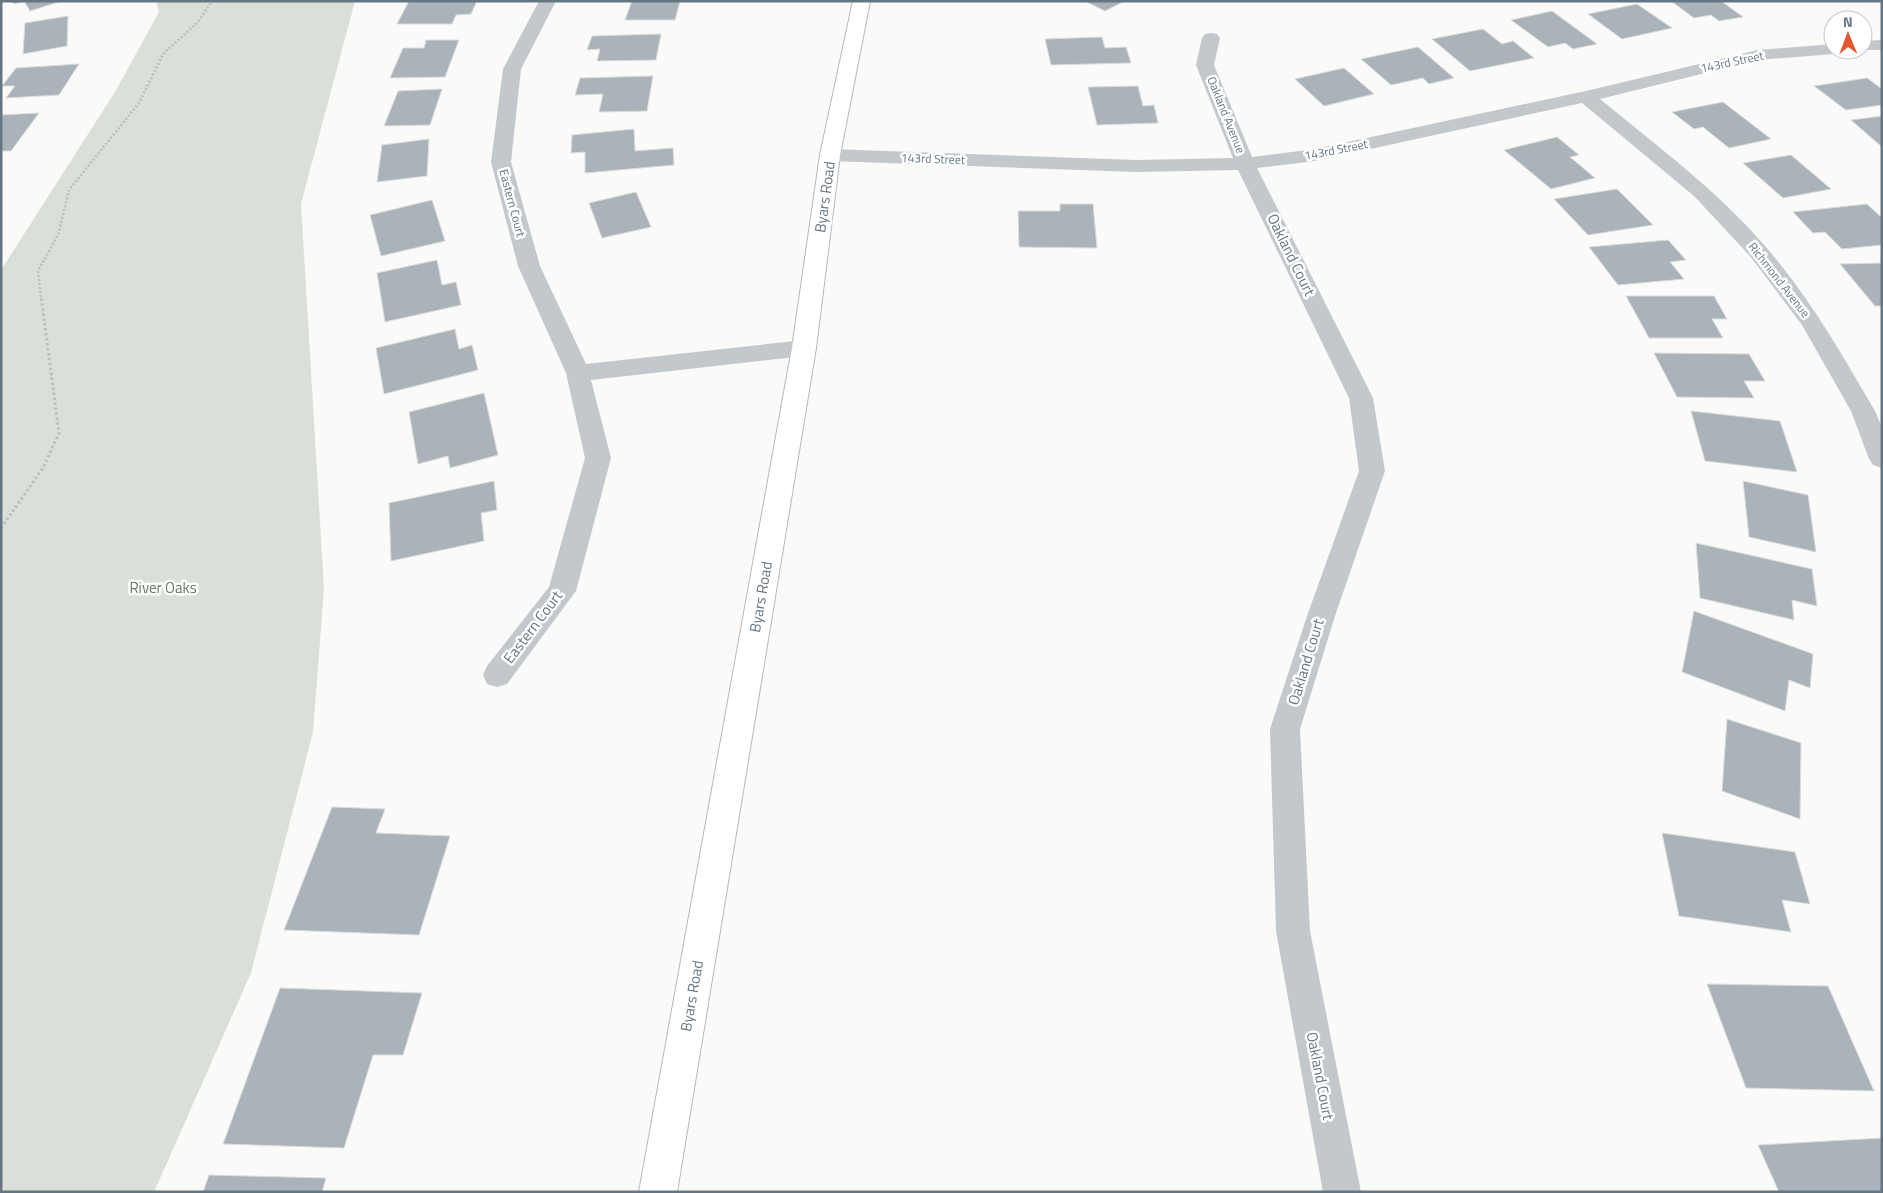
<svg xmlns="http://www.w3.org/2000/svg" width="1883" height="1193" font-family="'Titillium Web',sans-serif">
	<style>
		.green { fill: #dadfd7 }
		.building { fill: #aab3b9; stroke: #dcdcda }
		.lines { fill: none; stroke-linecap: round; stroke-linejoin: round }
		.secondary-casing { stroke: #b3babf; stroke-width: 2 }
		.path-far1 { stroke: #bbbfc2; stroke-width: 2.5; stroke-dasharray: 2 2; stroke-linecap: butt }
		.path { stroke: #bbbfc2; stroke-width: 3; stroke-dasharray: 2.5 2.5; stroke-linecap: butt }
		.street { fill: #c3c8cc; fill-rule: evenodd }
		.secondary { fill: #fff; fill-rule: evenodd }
		.labels { text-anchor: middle; stroke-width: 5; stroke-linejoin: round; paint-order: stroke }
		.far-street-label { font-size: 12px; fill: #657683; stroke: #fff }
		.street-label { font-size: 15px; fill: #657683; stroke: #fff }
		.park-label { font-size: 15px; fill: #687a64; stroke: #fff }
	</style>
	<rect width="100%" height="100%" fill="#fafaf8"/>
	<path class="green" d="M156,1h199l-54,203 23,385 -11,143 -62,241 -97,219h-153v-922l114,-178 44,-80z"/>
	<g class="building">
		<path d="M12,1h50l-32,10 -6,-10 -10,3z"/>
		<path d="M409,1h68l-6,13 -15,1 -4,9h-55z"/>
		<path d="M632,1h48l-5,19h-50z"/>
		<path d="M1085,1h40l-20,10z"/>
		<path d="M1671,1h50l22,16 -24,4 -8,-6 -17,3z"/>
		<path d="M1637,4l35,24 -50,11 -34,-25z"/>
		<path d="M1552,11l45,33 -24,5 -8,-6 -17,4 -37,-27z"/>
		<path d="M68,16l-1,30 -44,8 2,-31z"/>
		<path d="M1483,29l19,15 11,-3 21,17 -64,13 -38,-32z"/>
		<path d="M661,34l-5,26 -59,1 3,-12 -13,1 5,-14z"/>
		<path d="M1102,37l3,11 21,-1 5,16 -80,2 -6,-26z"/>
		<path d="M426,40h33l-14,37 -55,1 13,-30h21z"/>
		<path d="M1418,47l36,31 -25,6 -6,-6 -32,7 -30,-26z"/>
		<path d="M79,64l-20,31 -53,3 9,-12h-13l14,-18z"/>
		<path d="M1344,68l30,26 -50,12 -29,-27z"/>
		<path d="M653,76l-6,35 -48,1 4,-18 -28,1 5,-17z"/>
		<path d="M1867,78l15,11v16l-36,5 -32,-24z"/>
		<path d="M1138,86l5,20 11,-1 4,18 -61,2 -9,-38z"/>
		<path d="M442,89l-12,36 -46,1 14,-35z"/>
		<path d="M1723,102l48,37 -42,9 -26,-21 -9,2 -22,-17z"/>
		<path d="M39,113l-28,38h-10v-36z"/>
		<path d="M1882,116v31l-31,-27z"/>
		<path d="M634,129l1,22 38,-3 1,17 -89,8v-21l-14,1 1,-18z"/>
		<path d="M1557,137l22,18 -9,2 25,21 -44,11 -47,-39z"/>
		<path d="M429,139l-2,37 -50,6 5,-37z"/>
		<path d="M1791,155l40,34 -48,9 -40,-35z"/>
		<path d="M1617,189l36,36 -65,10 -34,-36z"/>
		<path d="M636,192l15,35 -49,11 -13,-35z"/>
		<path d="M432,200l13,41 -64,15 -11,-41z"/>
		<path d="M1060,204h33l4,44 -78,-1 -1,-36h42z"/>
		<path d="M1867,204l15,14v27l-40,4 -17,-17 -12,1 -20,-21z"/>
		<path d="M1668,240l18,20 -16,2 14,17 -66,6 -29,-38z"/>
		<path d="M437,260l5,25 14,-3 5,23 -76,17 -8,-49z"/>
		<path d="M1882,263v43h-7l-35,-42z"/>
		<path d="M1626,296h88l13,23h-15l11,19h-74z"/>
		<path d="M455,329l4,20 13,-4 6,25 -94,24 -8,-46z"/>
		<path d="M1654,353l95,1 16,27h-21l10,17 -77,-1z"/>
		<path d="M484,393l14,62 -48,13 -2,-12 -30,8 -9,-52z"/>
		<path d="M1691,411l89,10 17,51 -92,-11z"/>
		<path d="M494,481l3,29 -16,3 3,28 -93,20 -2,-58z"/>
		<path d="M1743,481l65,14 8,57 -67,-15z"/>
		<path d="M1696,543l116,26 5,37 -25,-6 2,20 -94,-22z"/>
		<path d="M1694,611l119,43 -3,34 -21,-8 -4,31 -103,-39z"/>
		<path d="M1727,719l74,24 -1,76 -78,-28z"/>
		<path d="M332,807l53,2 -9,24 74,3 -31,99 -135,-5z"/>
		<path d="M1662,833l133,19 15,52 -28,-4 9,32 -112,-16z"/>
		<path d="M1707,984l121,2 46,105 -128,-3z"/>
		<path d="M280,988l142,5 -19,62h-30l-29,93 -121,-4z"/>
		<path d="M1882,1138v54h-103l-21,-47z"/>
		<path d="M209,1175l117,3 -4,14h-119z"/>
	</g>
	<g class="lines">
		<defs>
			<path id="secondary" d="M853,1h17l-30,154 -24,193 -139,844h-38l153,-844 28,-193z"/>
		</defs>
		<use href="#secondary" class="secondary-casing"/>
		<path class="path-far1" d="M41,297l-3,-26 20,-36 11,-45 70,-87 24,-49 35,-32 14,-21"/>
		<path class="path" d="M1,528l42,-60 16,-35 -18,-137"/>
		<g class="street">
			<path d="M539,1h17l-35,68 -10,93 29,104 46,98 218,-24 8,3 4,5 -4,5 -8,3 -213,24 20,78 -35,133 -69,93 -10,3 -10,-3 -4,-9 4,-9 62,-79 36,-129 -19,-85 -48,-107 -27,-104 12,-93z"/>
			<path d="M1211,33l6,1 3,4 -6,27 38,92 63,-8 271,-58 172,-41 75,-6v6h8l-2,3 -6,1 -75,6 -158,39c57,47 117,91 165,147 44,50 77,108 110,165l7,16v41l-9,-3 -4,-6 -18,-48 -49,-86 -52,-69 -56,-60 -112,-93 -267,58 -58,7 116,230 12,73 -50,145 -35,113 10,202 51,261h-38l-47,-261 -6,-202 37,-113 52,-145 -10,-73 -111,-228 -102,2 -306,-11 -7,-2 -3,-4 3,-4 7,-2 306,11 97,-2 -37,-93 6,-27 3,-4z"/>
			<path d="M1882,40v10h-24h5v-9z"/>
		</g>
		<use href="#secondary" class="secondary"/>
	</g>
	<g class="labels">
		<g class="far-street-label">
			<text transform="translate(1732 62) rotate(-12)" y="4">143rd Street</text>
			<text transform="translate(1226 115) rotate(68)" y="4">Oakland Avenue</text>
			<text transform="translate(1336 150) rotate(-11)" y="4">143rd Street</text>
			<text transform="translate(933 159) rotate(2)" y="4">143rd Street</text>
			<text transform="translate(512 203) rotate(75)" y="4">Eastern Court</text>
			<text transform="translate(1779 280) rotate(52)" y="4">Richmond Avenue</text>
		</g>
		<g class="street-label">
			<text transform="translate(825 197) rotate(-82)" y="5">Byars Road</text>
			<text transform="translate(1291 255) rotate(64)" y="5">Oakland Court</text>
			<text transform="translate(761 597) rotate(-80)" y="5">Byars Road</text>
			<text transform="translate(533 627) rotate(-53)" y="5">Eastern Court</text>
			<text transform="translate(1306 662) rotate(-73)" y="5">Oakland Court</text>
			<text transform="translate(692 996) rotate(-80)" y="5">Byars Road</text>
			<text transform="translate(1320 1076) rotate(79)" y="5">Oakland Court</text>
		</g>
		<g class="park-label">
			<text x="163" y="593">River Oaks</text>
		</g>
	</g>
	<rect width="1883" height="1193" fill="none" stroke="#657683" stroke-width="5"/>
	<g transform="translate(1848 35) rotate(359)"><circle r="24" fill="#ffffff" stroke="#c1c8cd"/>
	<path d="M0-4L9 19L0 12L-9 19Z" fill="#e4572e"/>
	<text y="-8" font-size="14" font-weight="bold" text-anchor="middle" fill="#657683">N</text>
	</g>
</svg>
